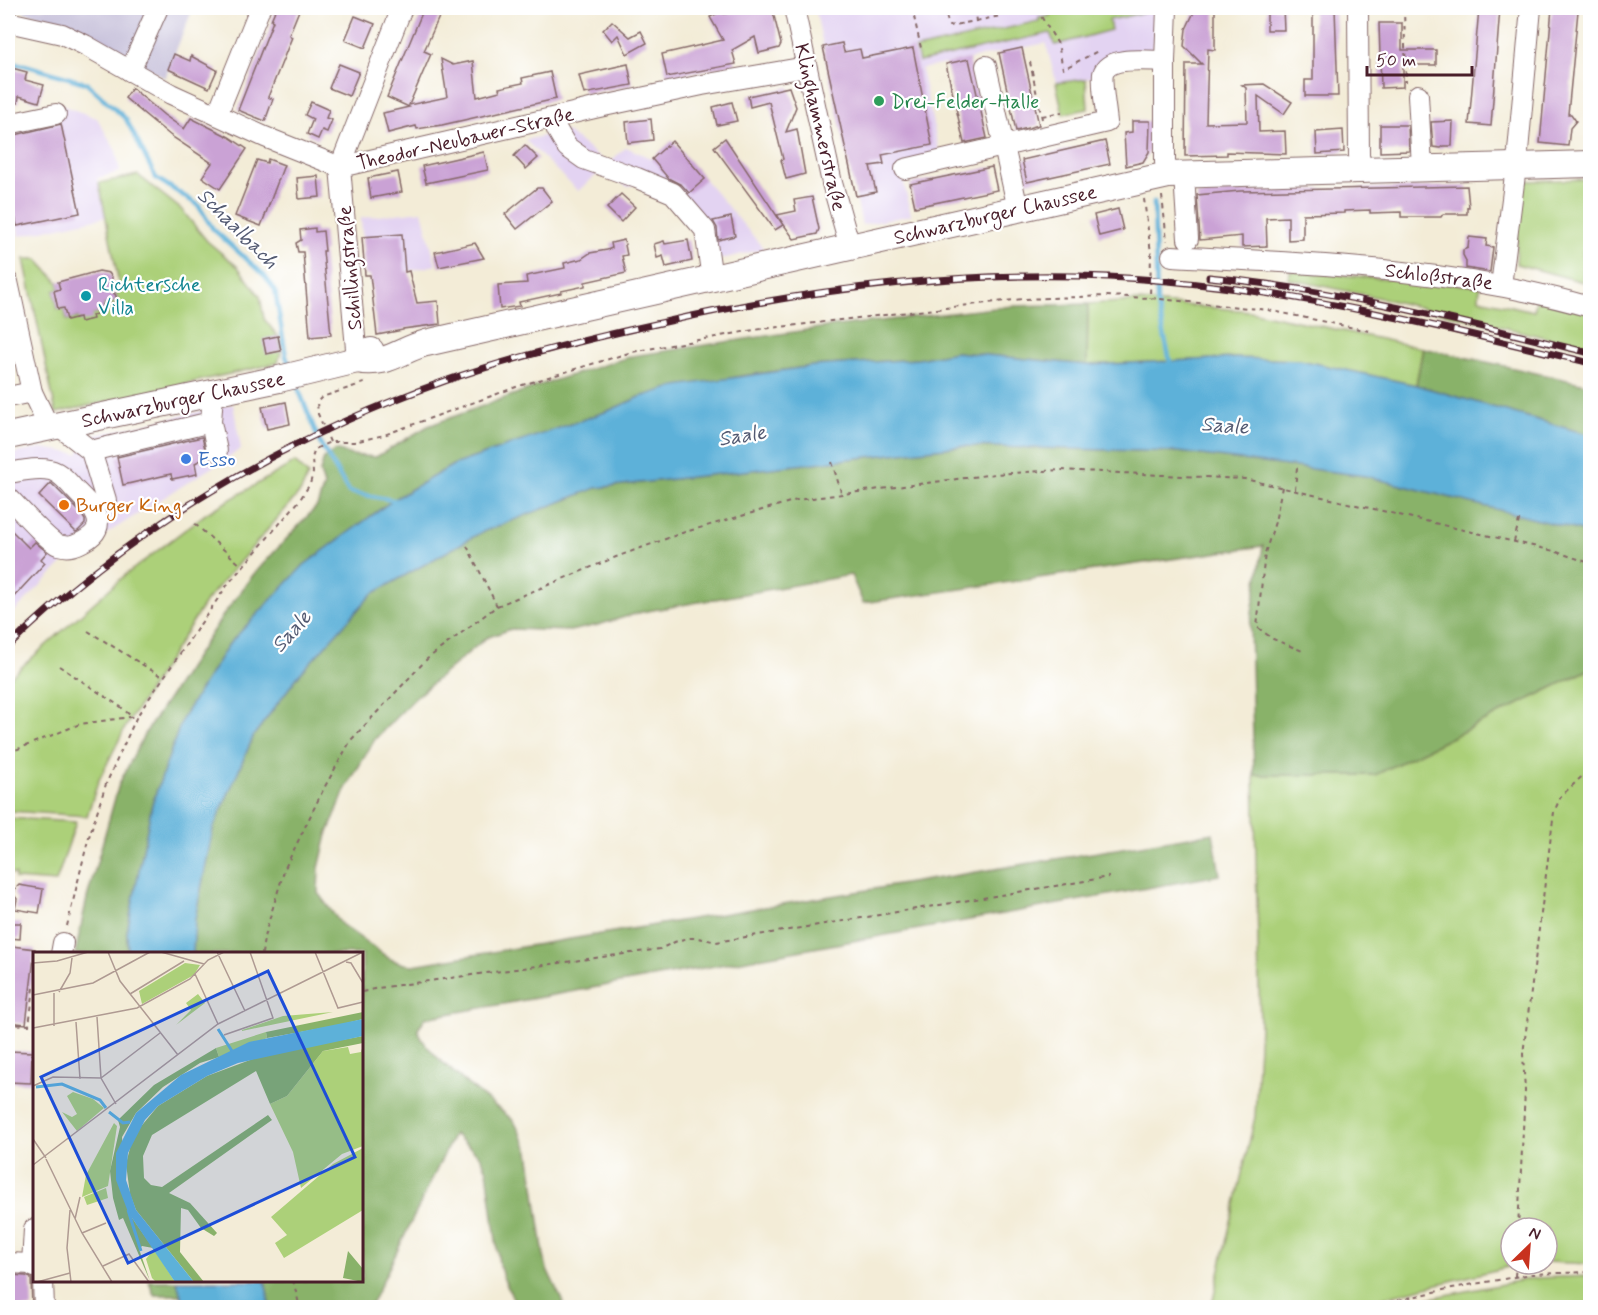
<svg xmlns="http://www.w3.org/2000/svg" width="1598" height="1315" font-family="Mynerve,sans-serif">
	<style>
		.built { fill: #e3d3f2 }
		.industrial { fill: #c6c0da }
		.green { fill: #acd079; stroke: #7b7852; stroke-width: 1.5 }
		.forest { fill: #89b269; stroke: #6a684a; stroke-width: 1.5 }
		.water { fill: #5db1d9; stroke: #546882; stroke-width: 1.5 }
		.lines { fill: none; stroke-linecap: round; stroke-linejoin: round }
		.stream { stroke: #5db1d9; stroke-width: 4.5 }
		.building { fill: #caa2d5 }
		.minor-casing { stroke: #856767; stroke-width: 22 }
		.major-casing { stroke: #856767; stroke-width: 28 }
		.path { stroke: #856767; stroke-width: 2; stroke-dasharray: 4.5 4.5; stroke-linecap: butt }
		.minor { stroke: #fff; stroke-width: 20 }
		.major { stroke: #fff; stroke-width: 26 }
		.rail-casing { stroke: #4a1f2b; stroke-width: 7 }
		.rail { stroke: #fff; stroke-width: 4.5; stroke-dasharray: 14; stroke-linecap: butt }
		.leisure-dot { fill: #2e9e5b; stroke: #fff; stroke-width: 2 }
		.culture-dot { fill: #0f9aa8; stroke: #fff; stroke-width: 2 }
		.shop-dot { fill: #3f7fe0; stroke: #fff; stroke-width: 2 }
		.food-dot { fill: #e8710a; stroke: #fff; stroke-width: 2 }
		.labels { text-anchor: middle; stroke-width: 4.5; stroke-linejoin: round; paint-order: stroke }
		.leisure-label { font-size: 20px; fill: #27864d; stroke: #fff; text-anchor: start }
		.street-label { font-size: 20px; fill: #4a1f2b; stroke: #fff }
		.culture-label { font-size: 20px; fill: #0d838f; stroke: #fff; text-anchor: start }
		.shop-label { font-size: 20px; fill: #366cbe; stroke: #fff; text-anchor: start }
		.food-label { font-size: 20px; fill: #c56008; stroke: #fff; text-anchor: start }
		.water-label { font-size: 21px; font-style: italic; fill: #525971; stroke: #fff }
		.inset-river { fill: none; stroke: #5db1d9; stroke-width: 3 }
		.inset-road { fill: none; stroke: #af9a92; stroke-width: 1.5 }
		.view { fill: #1d4ed8; fill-opacity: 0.15; stroke: #1d4ed8; stroke-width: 3 }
		.inset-edge { fill: none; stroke: #4a1f2b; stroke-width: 3 }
	</style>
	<rect width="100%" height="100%" fill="#fff"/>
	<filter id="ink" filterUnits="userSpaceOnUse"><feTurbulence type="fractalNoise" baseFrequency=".0167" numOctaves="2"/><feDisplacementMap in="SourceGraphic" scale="12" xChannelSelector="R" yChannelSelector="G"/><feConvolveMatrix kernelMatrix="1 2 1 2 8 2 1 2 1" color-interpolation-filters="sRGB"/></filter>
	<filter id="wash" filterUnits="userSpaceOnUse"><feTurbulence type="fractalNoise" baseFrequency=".008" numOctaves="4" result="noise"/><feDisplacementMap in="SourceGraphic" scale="24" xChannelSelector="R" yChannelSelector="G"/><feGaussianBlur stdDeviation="1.35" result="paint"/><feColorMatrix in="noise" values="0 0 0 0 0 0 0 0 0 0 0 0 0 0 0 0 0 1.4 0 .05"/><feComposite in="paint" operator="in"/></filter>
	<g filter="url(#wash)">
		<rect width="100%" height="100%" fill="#f3ecd7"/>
		<g class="built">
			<path d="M815,8h340l-2,47 -57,22 -40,6 -10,-40 -125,26 19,87 -40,9 11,50 -49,10z"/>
			<path d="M61,105l36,13 19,33 4,21 -23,6 8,39 -86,19 -7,-34 -4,-1v-83z"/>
			<path d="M566,131l42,33 18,-17 26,12 20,-18 92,108 -59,14 -8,-31 -19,-26 -41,-23 -9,4 -27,-16 -23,20 -53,-51z"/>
			<path d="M422,211l14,54 -27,6 -44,4 -4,-57z"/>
			<path d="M233,404l8,45 -173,109 -60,60v-163l34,-7 36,6 8,-17z"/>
		</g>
		<path class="industrial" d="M25,8h168l-28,70 -104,-57 -38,-9z"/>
		<g class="green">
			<path d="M1048,8h99v4l-38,8 2,10 -56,15 -5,-12 -131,29 -3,-13 123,-28v-3l11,-2z"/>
			<path d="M1086,79l2,30 -25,5 -7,-31z"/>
			<path d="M138,175l44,35 25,31 31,26 22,29 4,23 14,17 3,15 -3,12 -222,50 -32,-154h13l21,23 2,7 -6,2 4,18 6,-1 3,12 38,-8 -2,-7 12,-3 2,-4 -2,-4 5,-5 -21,-106z"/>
			<path d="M1590,179v71l-7,1v31l-67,-18 3,-75 6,-8z"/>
			<path d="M1290,271l190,15 -1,13 55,12 3,-14 53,14v37l-214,-51 -88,-18z"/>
			<path d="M1138,301l112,10 173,37 -7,37 -116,-25 -65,-2 -148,7 1,-61z"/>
			<path d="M295,462l13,13 -7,16 -95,110 -80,125 -28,56 -11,34 -79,-5v-132l116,-103 83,-63z"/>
			<path d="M1590,669v595l-43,-2v-34h-36v36h9l-176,43 -133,1 44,-191 5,-90 -6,-252h121z"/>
			<path d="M8,818l68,4 -20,60 -41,-3v-5h-7z"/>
			<path d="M1590,1276v31h-206l150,-29z"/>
		</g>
		<g class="forest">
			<path d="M1088,304l-1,61 -131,-13 -38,7 -105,7 -72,10 -101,21 -32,14 -155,54 -60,35 -89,65 -75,79 -46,73 -31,87 -25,128 1,21 -53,1 12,-56 32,-114 25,-49 80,-121 29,-39 64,-69 7,-20 -4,-14 4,-14 12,-8 15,5 25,2 52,-31 112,-41 92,-29 195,-29 186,-21z"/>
			<path d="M1423,348l167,37v50l-174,-50z"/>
			<path d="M962,446l217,6 186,24 225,57v136l-215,106h-121l-4,-150 13,-79 -400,57 -12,-28 -209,37 -44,13 -28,6 -59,-2 -25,9 -70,59 -41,42 -29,49 -19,47 -8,33 -1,25 23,31 49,35 14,5 9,1 800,-132 7,42 -795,143 -7,11c3,24 75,74 96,92l15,30 15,105 3,13 18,38h-48l-14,-30 -4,-13 -12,-94 -7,-14 -26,-22 -84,173h-100l-5,-26 97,-1v-326h-169l2,-35 18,-90 41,-94 44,-59 74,-82 108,-61 116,-45z"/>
			<path d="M149,1281h28l4,14h-27z"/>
		</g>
		<g class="water">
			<path d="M956,352l131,13 148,-7 65,2 116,25 174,50v98l-225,-57 -186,-24 -217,-6 -366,42 -116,45 -108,61 -74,82 -44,59 -41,94 -18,90 -2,34h-65l-1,-21 25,-128 31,-87 46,-73 75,-79 89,-65 60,-35 155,-54 32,-14 36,-11 137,-20 105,-7z"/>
			<path d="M177,1281h88l5,26h-86z"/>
		</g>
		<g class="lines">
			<g class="stream">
				<path d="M8,63l17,2 61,18 40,36 30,59 42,27 15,24 51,46 11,15 11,66 5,13"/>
				<path d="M1154,202l3,100 14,64"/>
				<path d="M296,383l24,60 29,49 49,9"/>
			</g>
		</g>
		<g id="blocks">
			<g class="building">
				<path d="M276,8h24l-11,27 3,2 -24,60 5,2 -8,22 -27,-11 35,-89 -2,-1z"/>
				<path d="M424,8h19l-19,43 7,3 -22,51 38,-8 -6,-38 12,6 20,-4 4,36 23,-6 -1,-3 24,-5 -1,-5 28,-6 6,27 -114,26 -25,4 -1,-3 -28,7 -5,-20 26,-6 -22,-10z"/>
				<path d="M755,8h17l9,36 -2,4 -20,5 -4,-16 -23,13 4,14 -69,13 -5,-23 61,-14 -13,-23 12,-6 2,3z"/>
				<path d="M1196,8h19v42l-7,-1 -2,74 41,-1 -1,-34 -4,-3 22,-1 28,18 -8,12 -26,-18 1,36 26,-1 1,23 -59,-2v3l-42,1 1,-92h16l-18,-18 2,-17z"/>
				<path d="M1267,8h16l1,22h-17z"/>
				<path d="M1313,8h22l3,88h-33v-16h8z"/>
				<path d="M1479,8h21l-9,118 -22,-2z"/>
				<path d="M1552,8h23l-1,3h4l-10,103h3l5,7 -6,7 -2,18 -28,-3z"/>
				<path d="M355,16l20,8 -10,24 -20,-8z"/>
				<path d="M612,21l18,16 11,-6 6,12 -20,11 -9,-19 -6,6 -9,-11z"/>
				<path d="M1379,23h23v27h34v15h-33v22l-22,1z"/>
				<path d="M842,43l2,9 16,-3 2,9 51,-10 19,97 -50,10 2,9 -14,2 6,26 -20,4 -33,-149z"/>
				<path d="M1022,48l17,77 -23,6 -17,-78z"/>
				<path d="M174,54l16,7 1,-5 26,14 -8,18 -41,-19z"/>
				<path d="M969,59l18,79 -23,5 -18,-79z"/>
				<path d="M339,64l20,8 -10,24 -20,-8z"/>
				<path d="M628,64l4,21 -48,9 -5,-19z"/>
				<path d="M8,67l19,5 -2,8 19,5 -5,17 -20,-6 -1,7 -10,-3z"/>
				<path d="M789,87l7,20 -10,25 11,-3 8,45 -19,5 -5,-19 2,-1 -14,-57 -19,5 -2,-11z"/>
				<path d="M132,88l32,27 20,14 7,-11 38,19 18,12 -27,40 -18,-12 10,-14 -41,-27 -46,-38z"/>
				<path d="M311,102l18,8 -3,8 6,2 -5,12 -5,-2 -4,9 -11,-5 6,-15 -8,-4z"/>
				<path d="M732,102l5,19 -20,4 -4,-18z"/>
				<path d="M651,119l2,21 -25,3 -2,-21z"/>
				<path d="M1132,121h18l-1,31 -6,10 -17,4 -2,-33 8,-1z"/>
				<path d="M1453,121l-1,25h-8l-3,2 -8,-1 -2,-25z"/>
				<path d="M61,124l19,89 -63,13 -9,-44v-35l6,-2 -3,-9z"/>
				<path d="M1380,125h28l1,26 -29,1z"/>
				<path d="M1343,130l1,22 -27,2 -1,-22z"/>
				<path d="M725,138l58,87 -8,5 -61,-83z"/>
				<path d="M672,141l33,38 -16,14 -7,-8 -14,-7 -16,-19z"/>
				<path d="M1105,141l5,23 -83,18 -5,-22z"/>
				<path d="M525,145l13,13 -12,11 -12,-13z"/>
				<path d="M484,152l4,18 -62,13 -4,-17z"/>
				<path d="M268,159l16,6 -23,61 -26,-10 22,-56 10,3z"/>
				<path d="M992,167l5,23 -82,17 -5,-23z"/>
				<path d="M398,172l4,20 -31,6 -3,-20z"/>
				<path d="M318,176l2,21 -21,2 -2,-21z"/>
				<path d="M1467,186l2,21h-2v7h-24l-2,3h-40v-5l-31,1v-3l-26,1v2l-41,1v25l-15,1v-23l-22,1 1,28 -25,1v-11l-42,4 -3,-45 43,-4z"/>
				<path d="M537,188h5l10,13 -35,28 -12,-15z"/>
				<path d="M621,194l14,13 -14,15 -14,-14z"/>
				<path d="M812,197l7,32 -2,5 -23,5 -17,-24 19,-4 -2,-11z"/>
				<path d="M1118,209l5,21 -24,6 -5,-21z"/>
				<path d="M731,217l4,19 -17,4 -1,-12 -4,-7z"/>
				<path d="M315,228v4l8,-1 2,20h-2l8,84 -21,2 -7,-85h-5l-2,-9 5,-3 -1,-10z"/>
				<path d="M402,234l3,38 4,-1 8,32 21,-2 2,23 -37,5v1l-26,5 -7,-60h-5l-3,-38z"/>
				<path d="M1469,237l18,2 -1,7 7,1 -3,25 -24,-4v-7l-3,-6v-5l5,-2z"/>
				<path d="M624,240l3,15 -5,1 4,17 -41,9v4l-24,5v2l-42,9 1,4 -20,3 -2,-24 29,-2 -1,-7 39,-8 -1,-5 17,-4 9,-6 17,-3 5,-2 -1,-5z"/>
				<path d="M688,240l4,21 -26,6 -3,-11 -6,2 -3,-14 10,-3 1,3z"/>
				<path d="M475,243l9,15 -45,9 -4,-15z"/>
				<path d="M99,271l10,2 3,4 -2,14 5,3 3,7 -15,4 2,7 -13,3 1,4 -13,3 -1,-5 -12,3 -3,-12 -6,1 -4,-18 6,-2 -2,-7z"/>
				<path d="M278,336l3,15 -15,3 -3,-15z"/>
				<path d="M286,402l4,22 -23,5 -5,-22z"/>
				<path d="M202,437l5,20 -12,6 2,11 -25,5 -1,-5 -48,11 -6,-28z"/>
				<path d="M51,483l27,27 7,10v4l-7,7 -2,1 -37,-36z"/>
				<path d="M8,527l21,21 6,-6 12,10 -6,7 4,4 -37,40z"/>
				<path d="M19,885l24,4 -4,24 -24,-4 2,-10 -3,-4 1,-6z"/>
				<path d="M8,923h13l-1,16 -12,-1z"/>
				<path d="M12,946l23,3 -9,75 -18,-2v-36z"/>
				<path d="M8,1051l24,1 -1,31 -23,-1z"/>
				<path d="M11,1275l15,1 5,2 1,30h-22z"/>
			</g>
		</g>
	</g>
	<g filter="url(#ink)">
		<use href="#blocks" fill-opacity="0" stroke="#856767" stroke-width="1.5"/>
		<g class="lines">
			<defs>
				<g id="minor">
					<path d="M794,8l38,175 18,64"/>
					<path d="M1167,8l-2,53v101l3,13"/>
					<path d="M1358,8l1,147 2,14"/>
					<path d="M8,22l54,12 23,11 86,49 94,43 75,30 259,-60 103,-22 104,-18"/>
					<path d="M986,66l32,143"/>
					<path d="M130,71l28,-63"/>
					<path d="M1418,95l4,72"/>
					<path d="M217,115l43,-107"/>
					<path d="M554,118l3,12 10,17 17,12 53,19 36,15 32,37 7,49"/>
					<path d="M8,124l48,-10"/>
					<path d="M905,169l202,-47c-1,-11 -6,-40 -4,-48 5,-19 46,-13 62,-13"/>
					<path d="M1184,175l4,64"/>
					<path d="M1172,256c142,8 281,12 418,51"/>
					<path d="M8,282l24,110 12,25 3,11"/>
					<path d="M1501,286l17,-135 13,-143"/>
					<path d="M357,360l-17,-193 62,-159"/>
					<path d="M213,394l-2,28 6,29"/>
					<path d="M8,397l24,-5"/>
					<path d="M59,426l32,25 15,49"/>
					<path d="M91,451l120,-29"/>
					<path d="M8,497c9,9 40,44 50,48 11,3 17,1 26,-4 29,-16 6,-36 -9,-51 -6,-7 -15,-18 -25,-20 -13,-3 -29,1 -41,3"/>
					<path d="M61,954l2,-11"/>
					<path d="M34,1229l-2,35 2,3"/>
					<path d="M8,1263l24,1"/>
					<path d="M43,1280l1,28"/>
				</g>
				<g id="major">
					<path d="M357,360c31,6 42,-10 69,-17l742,-168 422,-11"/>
					<path d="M8,436l271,-57 78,-19 14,-9"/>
				</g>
			</defs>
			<use href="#minor" class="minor-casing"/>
			<use href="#major" class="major-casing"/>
			<g class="path">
				<path d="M912,8l9,40"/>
				<path d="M944,8l5,18 27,-5 -2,-13"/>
				<path d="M1040,8l2,10 16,26 5,25 35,-18"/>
				<path d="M1404,8l2,75"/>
				<path d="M976,21l24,-5"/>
				<path d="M1030,62l12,57"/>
				<path d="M1042,116l20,-4"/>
				<path d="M1162,196l5,45"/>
				<path d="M1144,199l7,54 -1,45"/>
				<path d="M330,442l-12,-28 -1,-12 5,-5 45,-15"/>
				<path d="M832,462l10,33"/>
				<path d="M1282,487l-7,35 -10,31 -8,74 16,12 32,13"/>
				<path d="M1295,490l2,-23"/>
				<path d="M195,524l47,42"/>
				<path d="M1514,542l6,-26"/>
				<path d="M467,546l30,60"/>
				<path d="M88,631l76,47"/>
				<path d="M59,666l62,41 11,10"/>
				<path d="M8,753l72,-29 57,-8"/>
				<path d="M67,926l21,-86 18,-56 31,-68 91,-132 71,-83 11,-17 3,-11 -1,-15 3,-9 15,-7h24l30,-7 135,-49 113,-34 122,-22 268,-31 85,-3 43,2 118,12 101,21"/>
				<path d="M262,954l2,-17 21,-69 38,-78 28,-50 76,-81 70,-53 119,-49 66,-24 115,-33 198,-26 65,-4 185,9 309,72 36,12"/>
				<path d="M362,992l16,-4 282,-39c24,-12 30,-14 56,-7l393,-65"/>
				<path d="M8,1024l21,1 5,-37"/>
				<path d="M1518,1228l7,-137 -2,-37 31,-242 7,-16 29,-27"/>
				<path d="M1515,1276l1,-12"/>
				<path d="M293,1280l7,28"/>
				<path d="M143,1307v1"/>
				<path d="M1363,1308l89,-20 80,-14 58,-2"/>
			</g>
			<use href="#minor" class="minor"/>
			<use href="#major" class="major"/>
			<defs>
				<g id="rail">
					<path d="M1209,277c129,13 256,45 381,76"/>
					<path d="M8,647c122,-119 276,-209 437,-266 71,-25 146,-43 220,-59 165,-38 334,-56 503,-41 143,13 283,48 422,82"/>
				</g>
			</defs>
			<use href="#rail" class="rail-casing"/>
			<use href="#rail" class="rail"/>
		</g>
	</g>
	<circle class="leisure-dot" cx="879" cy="101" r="6"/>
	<circle class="culture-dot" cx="86" cy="296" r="6"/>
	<circle class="shop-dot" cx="186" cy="459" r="6"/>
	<circle class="food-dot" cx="64" cy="505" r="6"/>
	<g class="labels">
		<g class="leisure-label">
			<text x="891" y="108">Drei-Felder-Halle</text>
		</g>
		<g class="street-label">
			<text transform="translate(821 127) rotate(77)" y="7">Klinghammerstraße</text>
			<text transform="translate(465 138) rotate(-13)" y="7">Theodor-Neubauer-Straße</text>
			<text transform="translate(995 214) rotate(-13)" y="7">Schwarzburger Chaussee</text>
			<text transform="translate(349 268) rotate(-95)" y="7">Schillingstraße</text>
			<text transform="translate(1439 276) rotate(7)" y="7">Schloßstraße</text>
			<text transform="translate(183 399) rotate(-12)" y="7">Schwarzburger Chaussee</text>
		</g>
		<g class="culture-label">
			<text x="98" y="291">Richtersche<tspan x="98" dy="23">Villa</tspan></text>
		</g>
		<g class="shop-label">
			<text x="198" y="466">Esso</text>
		</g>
		<g class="food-label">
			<text x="76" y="512">Burger King</text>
		</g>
		<g class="water-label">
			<text transform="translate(238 228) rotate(45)" y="7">Schaalbach</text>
			<text transform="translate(1225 425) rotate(4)" y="7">Saale</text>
			<text transform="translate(742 435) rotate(-9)" y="7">Saale</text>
			<text transform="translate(291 631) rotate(-48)" y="7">Saale</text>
		</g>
	</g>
	<g transform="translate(33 952)">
		<rect width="330" height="330" fill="#f3ecd7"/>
		<path d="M152,11l15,2 -6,10 -52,29 -3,-13zM165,42l7,9 -29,22 15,-15 -5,-7zM300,60l-91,19v-1l41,-14zM233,80l1,6 -48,19 -3,-9zM330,93v101l-21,8 -41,34 -8,-36 -23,-48 17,-8 36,-45 25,-4 2,7 11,-2zM40,140l20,7 11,9 -27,23 -15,-19 10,5 5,-3 -10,-18zM81,171l3,3 -9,60 -26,11 4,-22zM330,196v62l-79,48 -9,-15 12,-8 -16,-18 62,-53zM73,236l2,10 -21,7 -3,-8zM121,297l21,33h-19l-4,-4 -6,-19z" fill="#acd079"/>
		<path d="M330,60v7l-24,6 -72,13 -1,-6zM330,84v7l-40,8 -36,45 -17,8 -14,-33 -104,64 -9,21 1,22 7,7 11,2 106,-72 4,5 -103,73 21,10 27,30 -3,3 -13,-8 -13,-18 -7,-2 -1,44 24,30h-10l-58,-72 -6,-16 -4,-30 7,-28 25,-30 49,-30 59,-22zM183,96l3,9 -19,6 -37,24 -27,26 -14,24 6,75 25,36 -11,-2 -3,3 11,32 -27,-63 -4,2 -6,-22 -3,-27 10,-44 -2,-7 36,-35zM315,299l15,18v13l-20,-4z" fill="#89b269"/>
		<path d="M330,67v17l-125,27 -31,13 -49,30 -13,14 -17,33 -2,27 10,30 58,72h-19l-47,-70 -12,-32v-27l20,-40 45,-38 68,-33z" fill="#5db1d9"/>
		<path class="inset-river" d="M185,77l14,22M3,135l26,-3 38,16 6,8M76,160l14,11 7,-1M95,258l13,41"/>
		<path class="inset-road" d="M75,0l12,29 58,74M128,0l43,12M184,0l28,59M282,0l23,56 25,-6M313,10l5,1 12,20M0,11l24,-2 31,-9M162,22l23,50M26,40l11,-19 2,-15M97,42l54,-33M0,43l60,-12 57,-31M64,65l4,61 15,26M43,70l4,57M21,74v-33M0,76l104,-20 53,-29 18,-19 16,-8M191,83l49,-17 -23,-66M0,134l20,-9 48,1 59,-45M0,187l13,19M13,207l36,74 30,49M0,213l185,-141 145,-72M37,258l-3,38 4,34M42,267l5,-22M49,281l24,-10M70,314l26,-12 20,28M4,330l33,-9"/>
		<path class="view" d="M235,19l87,186 -227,106 -87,-186z"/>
		<rect width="330" height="330" class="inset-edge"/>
	</g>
	<rect width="1598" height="1315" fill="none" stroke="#fff" stroke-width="30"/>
	<g transform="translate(1529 1246) rotate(25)"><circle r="28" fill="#ffffff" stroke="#b7a5aa" stroke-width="1.5"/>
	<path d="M0-4.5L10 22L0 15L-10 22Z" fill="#c8321e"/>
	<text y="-9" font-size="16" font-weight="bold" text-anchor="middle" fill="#4a1f2b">N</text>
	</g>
	<path d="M1367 66v9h105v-9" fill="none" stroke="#4a1f2b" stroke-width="3"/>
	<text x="1376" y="66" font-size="18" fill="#4a1f2b" stroke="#ffffff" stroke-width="4.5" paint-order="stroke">50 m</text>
</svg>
